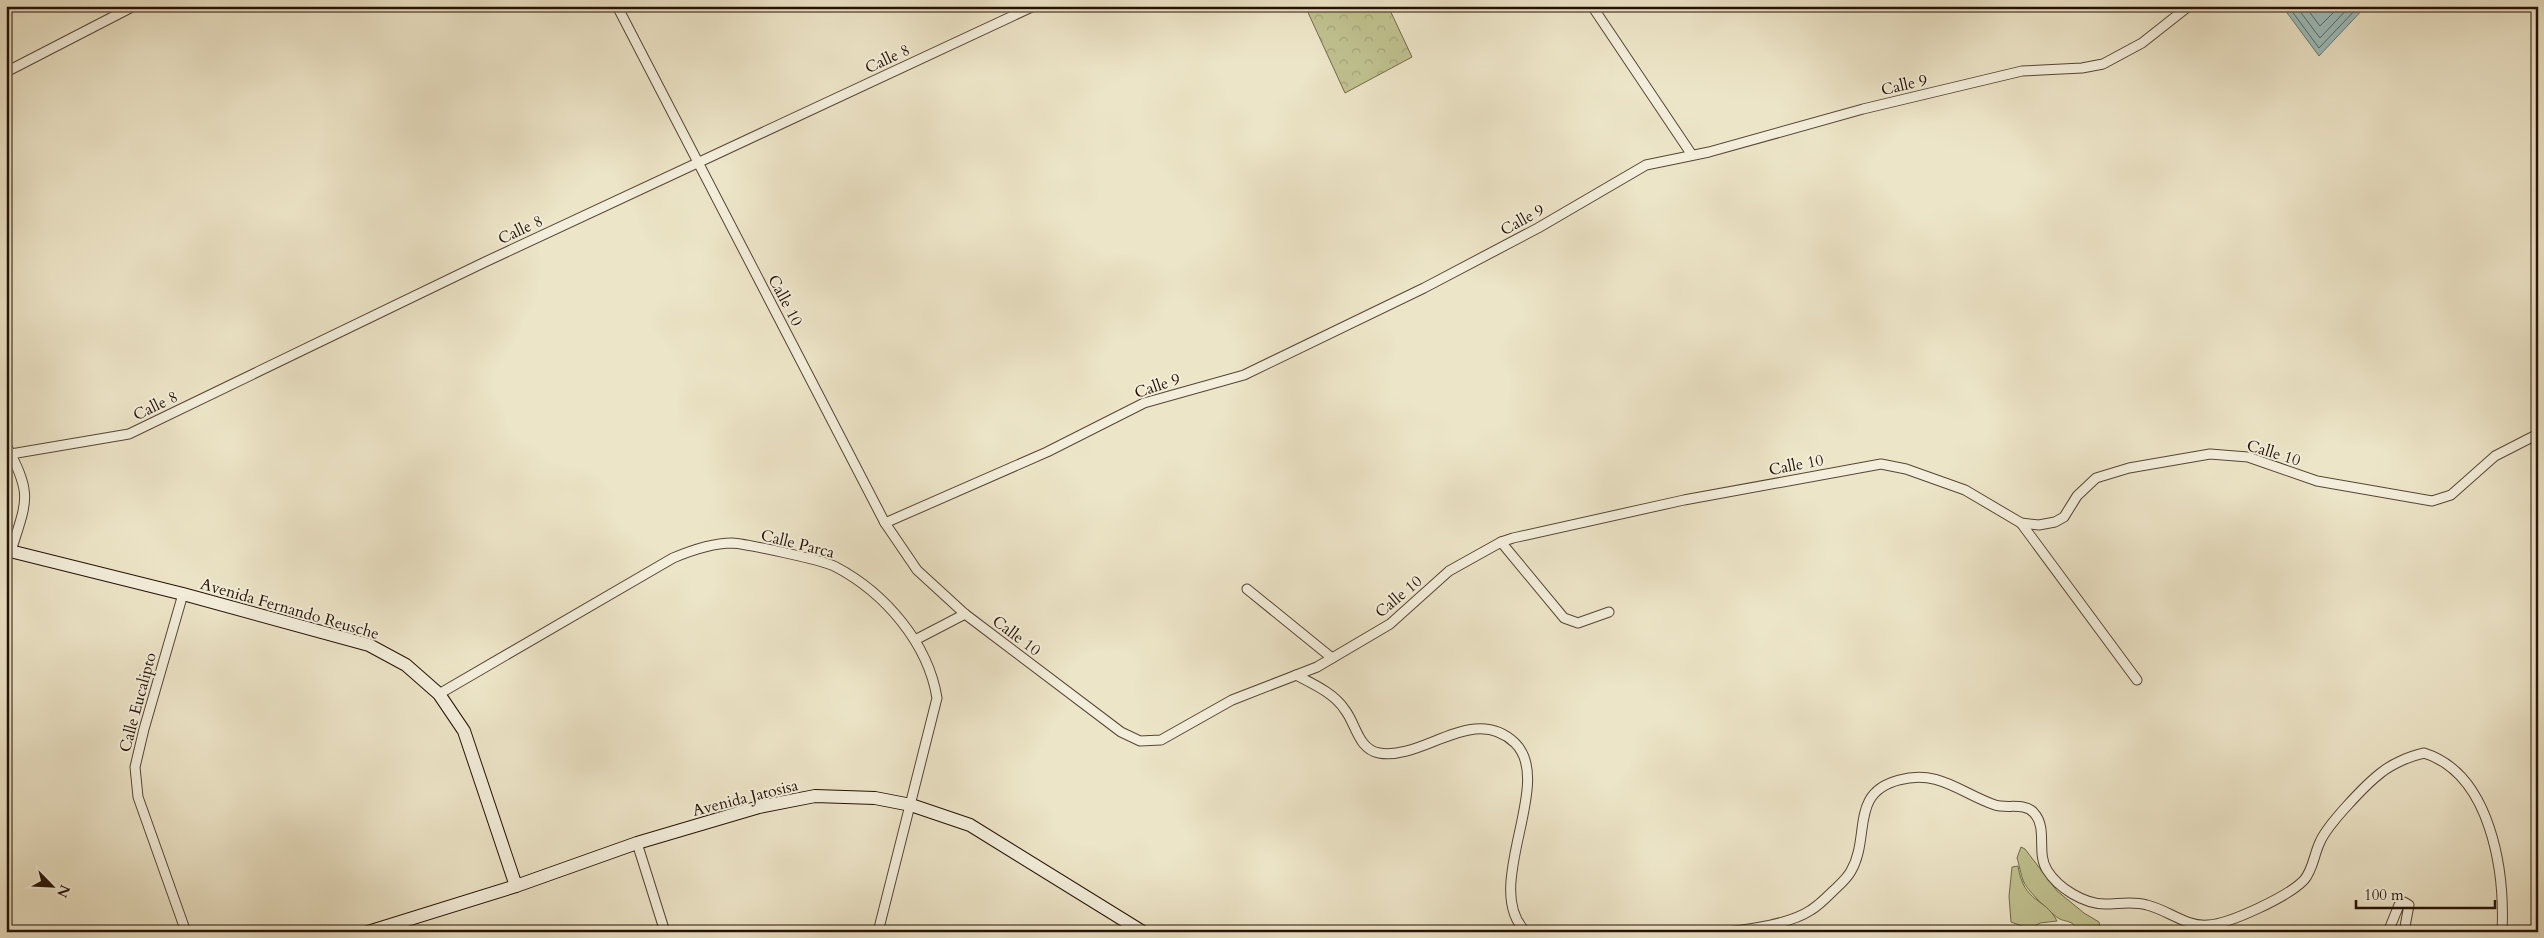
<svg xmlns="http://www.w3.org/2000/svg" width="2544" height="938" font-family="Cardo,serif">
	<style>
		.grass { fill: #c0c290; stroke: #726a4a }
		.forest { fill: url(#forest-crowns); stroke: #726a4a }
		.water { fill: #9bbdbd; stroke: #6b7873 }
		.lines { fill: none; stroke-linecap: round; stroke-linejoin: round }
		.shore { stroke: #606760; stroke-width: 1 }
		.street-casing { stroke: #564635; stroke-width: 11 }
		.secondary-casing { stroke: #241104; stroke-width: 14 }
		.street { stroke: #f3eedb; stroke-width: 9 }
		.secondary { stroke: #f3eedb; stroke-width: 12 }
		.labels { text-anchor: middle; stroke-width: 4; stroke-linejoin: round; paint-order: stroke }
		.street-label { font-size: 16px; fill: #241104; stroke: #f3eedb }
	</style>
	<defs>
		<pattern id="forest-crowns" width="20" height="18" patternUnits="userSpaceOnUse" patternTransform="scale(1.25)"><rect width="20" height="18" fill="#c0c290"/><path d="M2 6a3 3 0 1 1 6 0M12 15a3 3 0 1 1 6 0" fill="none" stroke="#a5a67b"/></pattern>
	</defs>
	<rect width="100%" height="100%" fill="#ede5c8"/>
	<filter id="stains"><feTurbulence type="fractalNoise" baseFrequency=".004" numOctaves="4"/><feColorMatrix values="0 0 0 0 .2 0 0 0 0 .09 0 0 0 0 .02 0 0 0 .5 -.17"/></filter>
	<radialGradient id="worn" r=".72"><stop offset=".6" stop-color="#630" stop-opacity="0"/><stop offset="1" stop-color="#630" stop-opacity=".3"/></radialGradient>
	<g class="grass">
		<path d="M2021,847l4,2 32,42 27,22 15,9 2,10 -25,-2c-3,-11 -10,-7 -18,-12 -8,-6 -32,-28 -35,-38 -2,-5 -4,-16 -6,-22z"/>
		<path d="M2018,866c6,38 27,31 39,55l-17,2 -10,6 -19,-7 -2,-26 3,-29z"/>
	</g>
	<path class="forest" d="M1305,6h83l24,51 -67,36z"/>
	<path class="water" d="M2282,6h84l-47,50z"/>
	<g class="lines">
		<g class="shore">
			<path d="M2288,6l31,42 40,-42"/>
			<path d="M2296,6l24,32 30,-32"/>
			<path d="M2305,6l15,20 20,-20"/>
		</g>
		<defs>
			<g id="street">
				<path d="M617,6l268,517 32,47 48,44 156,118 19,9 21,-1 71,-40 85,-33 73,-43 59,-53 52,-29 12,-4 171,-38 197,-36 25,5 59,21 56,33 18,2 16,-3 9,-5 13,-21 19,-18 33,-10 81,-14 38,3 69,24 115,20 19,-6 44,-39 43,-22"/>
				<path d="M1592,6l100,149"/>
				<path d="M6,72l128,-66"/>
				<path d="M6,445c27,50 21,55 5,106"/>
				<path d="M11,454l118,-20 356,-172 549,-256"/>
				<path d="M885,523l162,-71 97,-49 100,-28 180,-87 114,-60 108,-63 63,-13 154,-43 159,-38 60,-3 21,-4 39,-21 47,-37"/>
				<path d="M2021,523l116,157"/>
				<path d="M1501,542l63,76 14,5 31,-11"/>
				<path d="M1247,589l85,69"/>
				<path d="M183,594l-39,135 -9,38 3,30 48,135"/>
				<path d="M915,640l50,-26"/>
				<path d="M1296,675c17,9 38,18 49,35 11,14 13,39 34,43 44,8 94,-50 136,-10 41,40 -35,145 11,189"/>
				<path d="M439,694l234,-136c19,-8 39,-15 59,-15 14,1 92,17 104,24 49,26 92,76 101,131l-59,234"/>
				<path d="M637,843l28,89"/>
				<path d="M1726,932c26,-3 64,-8 85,-22 8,-5 15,-12 21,-18 7,-7 14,-12 19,-21 20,-35 -2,-78 48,-91 40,-11 61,13 96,25 12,4 30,-3 39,8 14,15 2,40 13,57 11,18 37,34 58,34 14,0 28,-3 42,1 21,5 39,22 61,20 22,-1 81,-29 96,-45 9,-10 10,-26 16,-38 7,-17 46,-58 62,-70 10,-8 28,-16 42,-19 67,21 81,118 78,179"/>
				<path d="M2388,932l11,-27 5,-3 5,3 -5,27"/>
			</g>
			<g id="secondary">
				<path d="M6,550l177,44 186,51 37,20 33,29 25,37 52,155"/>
				<path d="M368,932l148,-46 121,-43 122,-36 56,-11 60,2 36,7 59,20 173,107"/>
			</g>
		</defs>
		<use href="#street" class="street-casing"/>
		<use href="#secondary" class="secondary-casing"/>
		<use href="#street" class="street"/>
		<use href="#secondary" class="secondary"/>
	</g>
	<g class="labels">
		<g class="street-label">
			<text transform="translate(887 58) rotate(-25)" y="6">Calle 8</text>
			<text transform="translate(1904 84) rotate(-13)" y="6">Calle 9</text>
			<text transform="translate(1522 219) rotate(-29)" y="6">Calle 9</text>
			<text transform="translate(520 229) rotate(-25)" y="6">Calle 8</text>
			<text transform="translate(786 300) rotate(62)" y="6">Calle 10</text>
			<text transform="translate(1157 385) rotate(-19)" y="6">Calle 9</text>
			<text transform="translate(155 405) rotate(-26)" y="6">Calle 8</text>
			<text transform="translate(2274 452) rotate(17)" y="6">Calle 10</text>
			<text transform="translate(1796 464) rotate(-11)" y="6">Calle 10</text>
			<text transform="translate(798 543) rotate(14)" y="6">Calle Parca</text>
			<text transform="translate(1398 596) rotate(-40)" y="6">Calle 10</text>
			<text transform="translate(290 608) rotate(16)" y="6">Avenida Fernando Reusche</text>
			<text transform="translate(1017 635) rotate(37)" y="6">Calle 10</text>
			<text transform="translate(137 702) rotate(-75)" y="6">Calle Eucalipto</text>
			<text transform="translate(745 797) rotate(-14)" y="6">Avenida Jatosisa</text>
		</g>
	</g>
	<rect width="2544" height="938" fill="none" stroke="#ede5c8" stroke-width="25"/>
	<rect x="8" y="8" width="2529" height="923" fill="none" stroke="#241104" stroke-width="2.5"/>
	<rect x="12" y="12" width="2519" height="913" fill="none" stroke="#241104"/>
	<g transform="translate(52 886) rotate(114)" stroke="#f3eedb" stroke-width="4" paint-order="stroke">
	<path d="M0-4L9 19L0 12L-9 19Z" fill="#241104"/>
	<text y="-8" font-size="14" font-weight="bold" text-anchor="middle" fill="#241104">N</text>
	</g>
	<path d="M2356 900v8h139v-8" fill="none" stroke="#241104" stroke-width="2.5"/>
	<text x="2364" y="900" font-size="15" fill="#241104" stroke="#f3eedb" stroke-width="4" paint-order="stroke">100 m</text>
	<rect width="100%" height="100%" filter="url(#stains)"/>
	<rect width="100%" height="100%" fill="url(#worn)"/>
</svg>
